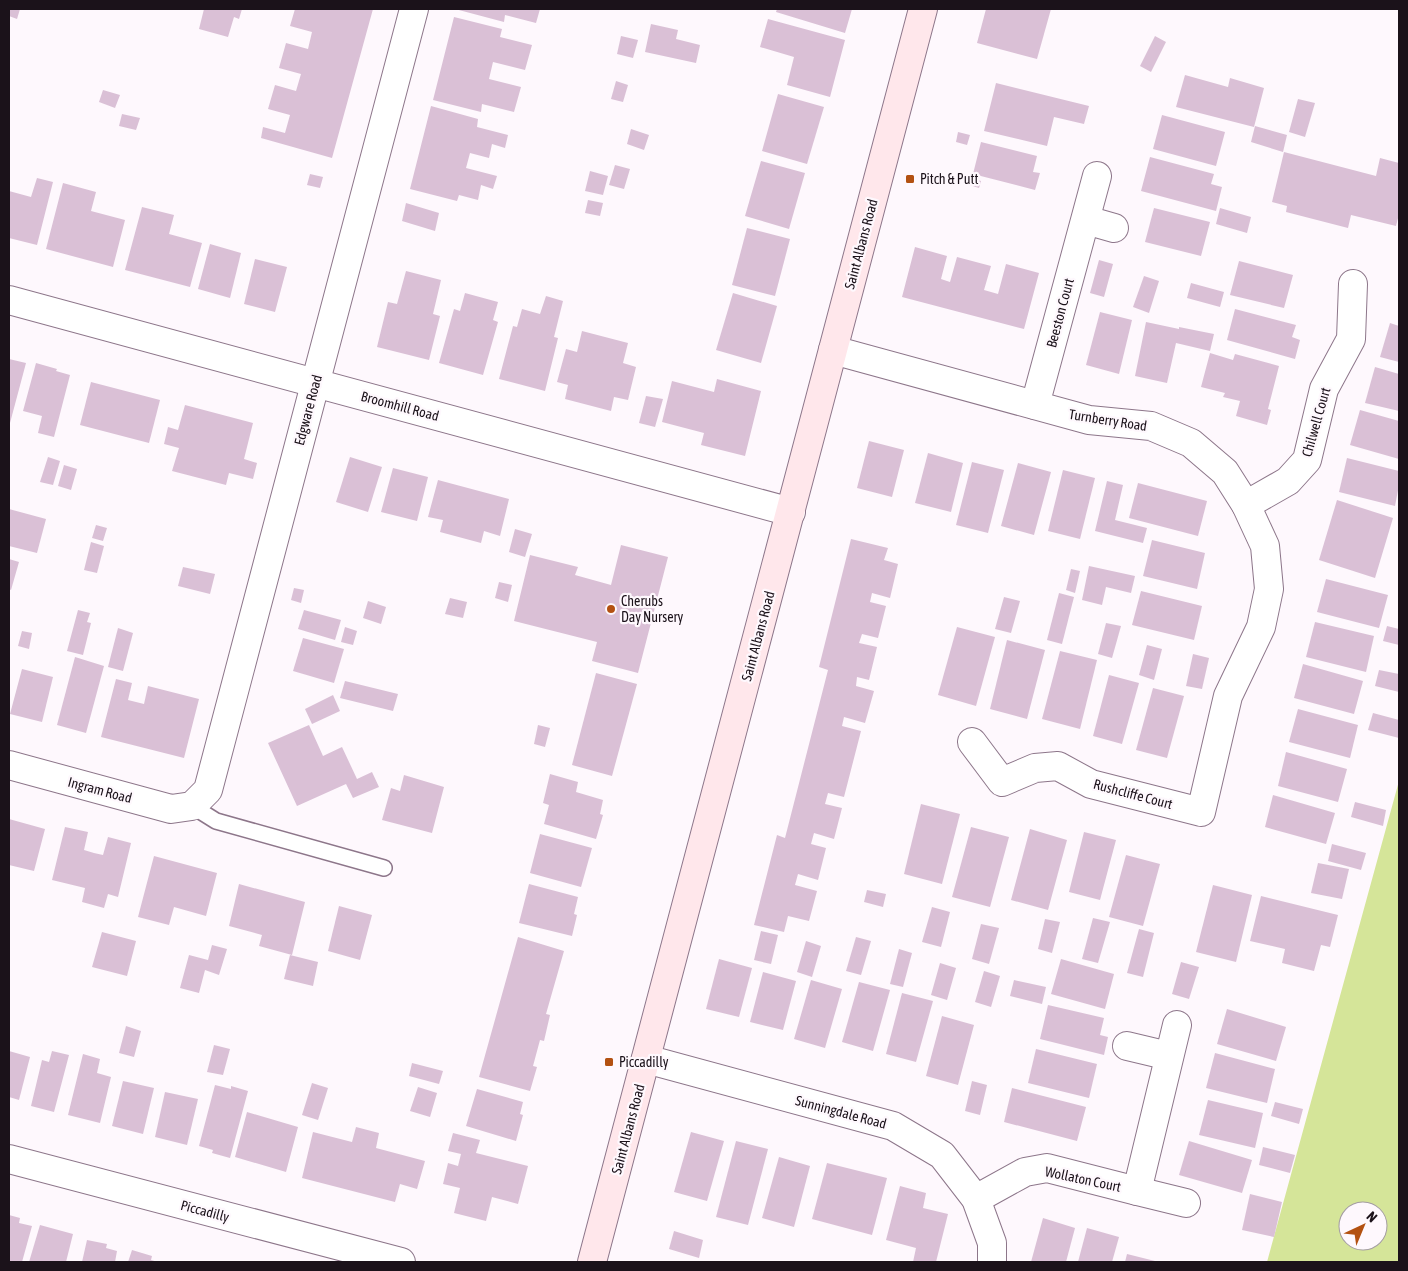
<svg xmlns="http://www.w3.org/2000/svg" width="1408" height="1271" font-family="'Asap Condensed',sans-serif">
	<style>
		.green { fill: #d5e599; fill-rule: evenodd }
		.building { fill: #dac0d6 }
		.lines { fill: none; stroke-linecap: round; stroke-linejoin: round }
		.lane-casing { stroke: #8d768a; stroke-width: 18 }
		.street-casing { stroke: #8d768a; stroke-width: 30 }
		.secondary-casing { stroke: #8d768a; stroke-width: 30 }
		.lane { stroke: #fff; stroke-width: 15 }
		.street { stroke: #fff; stroke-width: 28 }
		.secondary { stroke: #ffe7eb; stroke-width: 28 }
		.poi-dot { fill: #b35111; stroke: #fef8fd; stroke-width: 2 }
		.labels { text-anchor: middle; stroke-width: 4.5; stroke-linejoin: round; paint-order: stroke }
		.poi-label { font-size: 14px; fill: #1b121a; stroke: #fef8fd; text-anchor: start }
		.street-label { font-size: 14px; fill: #1b121a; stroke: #fef8fd }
	</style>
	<rect width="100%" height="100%" fill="#fef8fd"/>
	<path class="green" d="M1399,781v481h-132zM1348,1211h30v30h-30z"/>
	<g class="building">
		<path d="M9,9h11l-3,10 -8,-3z"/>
		<path d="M204,9h38l-3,10 -5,-2 -6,20 -29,-8z"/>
		<path d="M295,9h78l-41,149 -71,-20 2,-11 22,6 5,-18 -22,-6 7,-24 21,6 5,-17 -22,-6 7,-25 22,6 4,-17 -22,-6z"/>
		<path d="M455,9h85l-4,14 -31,-8 -1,7z"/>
		<path d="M777,9h75l-7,24 -69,-21z"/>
		<path d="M986,9h65l-14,50 -60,-16z"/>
		<path d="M454,17l48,12 -2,8 32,8 -7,25 -32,-8 -4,17 32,8 -7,25 -32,-8 -1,8 -48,-12z"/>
		<path d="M768,19l77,21 -15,57 -43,-12 7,-28 -34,-10z"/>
		<path d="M651,24l27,6 -2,9 24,6 -4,18 -51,-11z"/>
		<path d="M621,36l17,4 -5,18 -16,-4z"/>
		<path d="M1155,36l11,6 -15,30 -11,-6z"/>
		<path d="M1185,75l43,12 2,-9 34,10 -10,39 -78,-20z"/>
		<path d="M616,81l12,4 -5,17 -12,-3z"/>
		<path d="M996,83l93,23 -5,18 -30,-7 -7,29 -63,-15z"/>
		<path d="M103,90l17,5 -5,13 -16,-6z"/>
		<path d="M778,94l46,13 -17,57 -45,-13z"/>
		<path d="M1298,99l17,4 -10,34 -16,-5z"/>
		<path d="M431,106l47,13 -1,8 31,8 -3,13 -13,-4 -3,14 -19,-5 -4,15 31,8 -4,13 -12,-4 -3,15 -19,-5 -2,6 -47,-12z"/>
		<path d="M122,114l18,4 -4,12 -17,-4z"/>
		<path d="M1162,115l63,17 -9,34 -63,-17z"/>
		<path d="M1255,126l32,9 -4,17 -32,-10z"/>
		<path d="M631,129l18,6 -5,15 -17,-6z"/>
		<path d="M958,132l12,3 -3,10 -11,-3z"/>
		<path d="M981,142l56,14 -4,16 7,1 -5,17 -62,-16z"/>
		<path d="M1284,152l92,24 4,-18 19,5v51l-3,12 -45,-11 -3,13 -62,-16 1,-6 -15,-4z"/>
		<path d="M1150,157l64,17 -3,10 11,3 -6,24 -75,-20z"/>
		<path d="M761,161l44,12 -16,56 -44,-13z"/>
		<path d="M615,165l15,4 -6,20 -15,-4z"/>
		<path d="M590,171l18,5 -5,19 -18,-4z"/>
		<path d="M310,174l13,3 -3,11 -13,-3z"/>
		<path d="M968,177l13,4 -2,7 -13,-4z"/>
		<path d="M37,178l16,4 -16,63 -28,-7v-47l22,6z"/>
		<path d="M63,183l33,9 -5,19 34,9 -12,47 -67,-18z"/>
		<path d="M588,200l15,3 -3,13 -15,-3z"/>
		<path d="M406,203l33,10 -4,18 -33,-10z"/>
		<path d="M142,207l32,8 -5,19 33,9 -12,44 -65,-17z"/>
		<path d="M1154,208l56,14 -9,34 -56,-14z"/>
		<path d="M1220,208l31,9 -4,16 -31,-9z"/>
		<path d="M747,228l43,11 -15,57 -43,-11z"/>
		<path d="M210,244l31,9 -11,45 -32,-9z"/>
		<path d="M915,247l32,9 -6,23 9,3 7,-25 34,9 -7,24 14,4 8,-30 33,9 -15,56 -122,-32z"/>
		<path d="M255,259l32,8 -12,45 -31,-8z"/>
		<path d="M1099,260l14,4 -9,33 -14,-4z"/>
		<path d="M1239,261l54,14 -9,33 -54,-13z"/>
		<path d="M406,271l35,9 -8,34 7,2 -11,44 -52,-13 11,-45 9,2z"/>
		<path d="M1144,276l15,5 -10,32 -16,-6z"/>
		<path d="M1191,283l33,9 -4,15 -33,-9z"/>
		<path d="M465,293l33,9 -5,18 5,2 -15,53 -44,-12 15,-54 6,2z"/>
		<path d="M733,293l44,13 -16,57 -45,-13z"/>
		<path d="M546,296l17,5 -9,36 4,1 -13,53 -46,-12 14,-53 4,1 5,-18 18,5z"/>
		<path d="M1235,309l61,16 -4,12 8,3 -5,19 -68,-19z"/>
		<path d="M1100,312l32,8 -13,54 -33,-9z"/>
		<path d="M1146,322l33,7v-2l35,7 -4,17 -34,-8 -9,40 -32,-7z"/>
		<path d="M1390,323l9,3v36l-19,-5z"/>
		<path d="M582,331l46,12 -5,20 13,4 -8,33 -14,-3 -3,14 -46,-12 3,-14 -11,-3 9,-33 11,3z"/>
		<path d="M1210,353l23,7 2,-6 44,12 -11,43 3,1 -4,15 -31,-9 4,-15 -17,-4 2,-4 -24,-6z"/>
		<path d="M9,359l17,4 -16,60h-1z"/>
		<path d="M36,363l21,6 -1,2 14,4 -16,62 -16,-4 4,-17 -19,-5z"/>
		<path d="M1375,367l24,7v37l-34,-8z"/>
		<path d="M717,379l44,12 -16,65 -44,-11 3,-12 -42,-11 10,-41 42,11z"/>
		<path d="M91,382l69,18 -11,43 -69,-18z"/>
		<path d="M646,396l17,3 -8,28 -16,-4z"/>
		<path d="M185,405l68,18 -9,36 13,4 -4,16 -24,-6 -3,12 -54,-14 7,-23 -15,-4 4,-17 10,3z"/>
		<path d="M1360,410l39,11v38l-49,-14z"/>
		<path d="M869,441l35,9 -12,47 -35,-9z"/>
		<path d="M928,453l35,10 -12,49 -36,-9z"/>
		<path d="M48,457l12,4 -7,24 -13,-3z"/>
		<path d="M350,457l32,10 -14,45 -32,-10z"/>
		<path d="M1347,458l52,13v14l-4,21 -56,-14z"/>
		<path d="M972,462l32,8 -16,63 -32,-8z"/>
		<path d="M1018,463l33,9 -17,63 -33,-9z"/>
		<path d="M64,465l13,4 -6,21 -13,-4z"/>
		<path d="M393,468l35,9 -11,44 -36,-9z"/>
		<path d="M1063,470l32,8 -15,61 -32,-8z"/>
		<path d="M438,480l71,19 -9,37 -16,-5 -3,12 -41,-11 3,-12 -15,-3z"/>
		<path d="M1107,481l16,4 -8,35 32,8 -4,15 -48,-12z"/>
		<path d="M1138,483l69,18 -9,35 -69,-18z"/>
		<path d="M1337,500l56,18 -18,60 -56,-18z"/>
		<path d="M9,509l37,10 -9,34 -28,-7z"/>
		<path d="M96,525l11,3 -4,13 -11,-3z"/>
		<path d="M515,529l17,5 -7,23 -16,-5z"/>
		<path d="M851,539l37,9 -4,12 14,4 -8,34 -18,-5 -2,9 16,4 -8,32 -16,-4 -3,9 18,4 -8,33 -12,-3 -1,9 18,5 -9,32 -21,-6 -2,9 19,5 -17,66 -16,-4 -3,11 17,4 -8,31 -20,-6 -3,11 15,4 -8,32 -20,-6 -3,11 22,6 -8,30 -21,-5 -4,16 -30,-7 23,-90 8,3 43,-168 -9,-3z"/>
		<path d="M1152,540l53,13 -8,36 -54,-13z"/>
		<path d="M91,542l13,4 -7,27 -13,-3z"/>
		<path d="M621,545l47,12 -30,116 -46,-12 5,-19 -83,-21 16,-66 48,12 -3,8 36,10z"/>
		<path d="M9,559l10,3 -8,28 -2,-1z"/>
		<path d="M1089,566l46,10 -4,17 -25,-6 -4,18 -20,-5z"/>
		<path d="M183,567l32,7 -5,20 -32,-8z"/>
		<path d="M1071,569l9,2 -5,22 -9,-3z"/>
		<path d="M1326,579l62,16 -9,33 -62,-16z"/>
		<path d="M499,582l13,3 -4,17 -13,-4z"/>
		<path d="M294,588l10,2 -3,13 -10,-3z"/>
		<path d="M1141,591l61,15 -8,34 -62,-15z"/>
		<path d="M1059,593l15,4 -12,47 -15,-4z"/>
		<path d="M1004,597l16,4 -9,32 -16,-4z"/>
		<path d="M450,598l17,4 -4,16 -18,-4z"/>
		<path d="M368,601l18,6 -5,17 -18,-6z"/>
		<path d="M78,610l12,3 -3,9 4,1 -8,32 -16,-4z"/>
		<path d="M304,610l37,10 -6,20 -37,-11z"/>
		<path d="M1315,622l59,14 -8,36 -60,-15z"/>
		<path d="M1106,623l15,3 -9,32 -14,-4z"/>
		<path d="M1387,626l12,3v16l-16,-4z"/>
		<path d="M345,627l12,4 -4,14 -12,-3z"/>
		<path d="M957,627l38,10 -19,69 -38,-11z"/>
		<path d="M118,628l15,5 -10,38 -15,-4z"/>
		<path d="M22,631l10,2 -3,16 -11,-3z"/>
		<path d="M303,638l41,11 -10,34 -41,-12z"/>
		<path d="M1007,640l38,10 -18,69 -37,-10z"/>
		<path d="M1147,645l15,4 -8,31 -15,-5z"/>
		<path d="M1060,651l37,9 -17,69 -38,-10z"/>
		<path d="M1193,654l16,4 -7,31 -16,-3z"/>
		<path d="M75,657l29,9 -18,67 -29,-8z"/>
		<path d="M1303,664l60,17 -9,33 -60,-16z"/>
		<path d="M22,669l31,8 -11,45 -32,-8z"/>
		<path d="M1379,670l20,4v18l-24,-6z"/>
		<path d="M596,673l41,11 -25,92 -40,-11z"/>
		<path d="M1109,675l30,8 -17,61 -29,-8z"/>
		<path d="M116,679l16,4 -4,17 16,4 4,-18 51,13 -15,59 -83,-21z"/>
		<path d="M345,681l53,13 -5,17 -53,-13z"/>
		<path d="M1153,688l31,8 -17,62 -31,-8z"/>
		<path d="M333,695l7,16 -28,13 -7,-15z"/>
		<path d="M1298,709l60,16 -8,33 -61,-16z"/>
		<path d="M1373,713l26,7v18l-31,-8z"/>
		<path d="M309,725l14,31 19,-9 15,32 15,-7 7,15 -26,11 -7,-14 -49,22 -29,-63z"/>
		<path d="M538,725l12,3 -5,19 -11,-3z"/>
		<path d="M1286,752l61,17 -9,33 -60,-16z"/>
		<path d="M550,774l28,8 -2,10 27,8 -3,14 3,1 -7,24 -52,-15 5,-19 -6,-2z"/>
		<path d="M404,775l40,12 -12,46 -50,-13 9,-32 9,3z"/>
		<path d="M1273,795l62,18 -9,31 -61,-17z"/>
		<path d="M1355,802l31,8 -3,16 -32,-9z"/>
		<path d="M921,804l39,10 -18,70 -38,-10z"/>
		<path d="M9,819l36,10 -11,42 -25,-6z"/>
		<path d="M65,827l23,5 -4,18 10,3 9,2 5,-18 23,6 -13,54 -10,-3 -4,14 -22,-6 3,-14 -33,-8z"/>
		<path d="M971,827l38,10 -19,70 -38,-10z"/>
		<path d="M1030,829l37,11 -19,70 -37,-10z"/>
		<path d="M1084,832l32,8 -16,60 -31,-8z"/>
		<path d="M540,834l52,14 -11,39 -51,-14z"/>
		<path d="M1332,844l34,9 -5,17 -33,-9z"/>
		<path d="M1126,855l34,9 -17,62 -34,-9z"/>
		<path d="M154,856l63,17 -11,43 -32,-9 -5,18 -31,-8z"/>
		<path d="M1318,863l31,6 -7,30 -31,-6z"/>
		<path d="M239,884l66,18 -13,53 -33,-9 3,-11 -33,-9z"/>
		<path d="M529,884l49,13 -4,17 3,1 -5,21 -53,-13z"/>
		<path d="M1213,885l39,10 -16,67 -40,-10z"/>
		<path d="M867,890l19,4 -3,13 -19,-5z"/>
		<path d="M1261,896l77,19 -8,32 -9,-2 -7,26 -32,-8 3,-14 -35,-8z"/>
		<path d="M339,906l33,9 -12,45 -32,-9z"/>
		<path d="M932,907l18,5 -9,35 -19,-5z"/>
		<path d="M1093,918l17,4 -12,41 -16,-4z"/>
		<path d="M1045,919l15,3 -8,31 -14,-4z"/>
		<path d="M981,924l18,4 -10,36 -17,-5z"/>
		<path d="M1139,929l15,4 -11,44 -16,-4z"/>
		<path d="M761,931l17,4 -7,29 -17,-4z"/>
		<path d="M102,932l34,9 -9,35 -35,-9z"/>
		<path d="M518,937l46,14 -18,63 4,1 -6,26 -4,-1 -7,26 4,1 -7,24 -51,-14z"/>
		<path d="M856,937l15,4 -10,34 -15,-4z"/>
		<path d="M806,941l15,5 -9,31 -15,-5z"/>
		<path d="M212,945l15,4 -8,26 -14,-5 -6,23 -19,-5 9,-33 19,5z"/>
		<path d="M899,949l13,4 -9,34 -13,-3z"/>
		<path d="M290,955l28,7 -5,24 -29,-7z"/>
		<path d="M719,959l33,9 -13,49 -33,-8z"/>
		<path d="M1061,959l53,15 -9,35 -54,-15z"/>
		<path d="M1181,962l18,5 -10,32 -17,-5z"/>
		<path d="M940,963l16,5 -9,32 -16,-5z"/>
		<path d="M984,971l16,5 -9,31 -16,-5z"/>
		<path d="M763,972l33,9 -13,49 -33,-8z"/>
		<path d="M811,980l31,9 -17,59 -31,-9z"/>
		<path d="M1014,980l32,7 -4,17 -32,-8z"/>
		<path d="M859,982l31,8 -17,61 -31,-9z"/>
		<path d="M902,993l31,8 -17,61 -30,-8z"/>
		<path d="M1048,1005l56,13 -4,17 8,2 -4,18 -64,-16z"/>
		<path d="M1227,1009l59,18 -10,34 -59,-17z"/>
		<path d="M942,1016l32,9 -16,60 -32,-9z"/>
		<path d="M126,1026l15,5 -7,26 -15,-4z"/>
		<path d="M214,1045l16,4 -7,26 -16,-3z"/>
		<path d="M1036,1049l61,15 -8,34 -61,-15z"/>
		<path d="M9,1051l21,6 -11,43 -10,-3z"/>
		<path d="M52,1051l17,4 -15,57 -23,-6 11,-46 7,2z"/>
		<path d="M1215,1053l60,16 -8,34 -61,-15z"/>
		<path d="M83,1054l17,5 -3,14 14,4 -11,46 -32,-8z"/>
		<path d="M412,1063l31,8 -4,13 -30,-8z"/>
		<path d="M123,1081l31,7 -11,46 -31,-8z"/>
		<path d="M972,1081l15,4 -7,30 -15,-4z"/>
		<path d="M312,1083l16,5 -10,32 -16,-5z"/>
		<path d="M215,1085l16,4v-3l17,5 -18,67 -18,-5 1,-3 -14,-4z"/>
		<path d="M418,1087l19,6 -7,24 -20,-6z"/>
		<path d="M1012,1088l74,19 -9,34 -73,-19z"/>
		<path d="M477,1089l46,13 -3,12 3,1 -7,26 -50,-15z"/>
		<path d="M165,1092l33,7 -11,46 -32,-8z"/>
		<path d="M1208,1100l55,13 -8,35 -56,-13z"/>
		<path d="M1275,1102l28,7 -4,15 -28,-8z"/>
		<path d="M247,1112l51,15 -12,45 -51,-15z"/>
		<path d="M356,1127l23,6 -3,15 49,13 -8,28 -17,-5 -5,18 -93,-24 11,-46 39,10z"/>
		<path d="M691,1132l33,9 -17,60 -33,-9z"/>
		<path d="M453,1133l27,7 -4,13 52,13 -10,38 -26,-7 -6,24 -32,-8 6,-25 -17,-4 5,-21 10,3 3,-12 -13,-3z"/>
		<path d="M736,1141l32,8 -20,76 -32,-8z"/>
		<path d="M1189,1141l63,19 -10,33 -63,-18z"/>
		<path d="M1263,1147l32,8 -5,18 -31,-8z"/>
		<path d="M779,1157l31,9 -16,61 -32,-9z"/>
		<path d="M827,1163l60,15 -15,57 -60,-16z"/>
		<path d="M900,1186l26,7 -3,15 25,6 -12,48h-23l3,-14 -30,-8z"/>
		<path d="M1250,1194l32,8 -8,35 -32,-7z"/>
		<path d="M9,1215l11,3 -1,5 13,3 -10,36h-13z"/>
		<path d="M1043,1218l32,10 -9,34h-35z"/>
		<path d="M40,1225l33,9 -7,28h-37z"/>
		<path d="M1087,1228l32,9 -7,25h-34z"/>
		<path d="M674,1231l29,9 -4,18 -30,-9z"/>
		<path d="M87,1240l20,4 -1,4 11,3 -2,11h-33z"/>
		<path d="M132,1250l20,6 -1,4 7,2h-30z"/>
		<path d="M1127,1254l32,8h-34z"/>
	</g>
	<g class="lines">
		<defs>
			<path id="lane" d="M192,806l24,15 168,47"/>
			<g id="street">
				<path d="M1086,220l28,8"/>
				<path d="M9,300l782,212"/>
				<path d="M833,350l256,70 62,6 40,17 34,29 21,33 19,41 4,43 -8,38 -33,69 -27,116 -110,-28 -33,-18 -23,2 -33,14 -30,-40"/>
				<path d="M1035,405l62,-229"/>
				<path d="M1246,505l42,-24 19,-21 17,-71 27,-50 2,-55"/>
				<path d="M9,765l162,44 21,-3 16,-16 206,-781"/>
				<path d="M1127,1046l42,10"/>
				<path d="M646,1059l247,67 49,29 34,44 16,44v19"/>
				<path d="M9,1159l392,103"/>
				<path d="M1137,1191l49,12"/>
				<path d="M976,1199l49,-27 22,-4 90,23 40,-166"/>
			</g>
			<path id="secondary" d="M592,1262l331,-1253"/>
		</defs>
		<use href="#lane" class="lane-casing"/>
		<use href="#street" class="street-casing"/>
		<use href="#secondary" class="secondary-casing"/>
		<use href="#lane" class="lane"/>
		<use href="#street" class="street"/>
		<use href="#secondary" class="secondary"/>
	</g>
	<g class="poi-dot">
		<rect x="905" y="174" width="10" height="10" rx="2.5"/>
		<circle cx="611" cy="609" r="5"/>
		<rect x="604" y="1057" width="10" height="10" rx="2.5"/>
	</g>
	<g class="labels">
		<g class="poi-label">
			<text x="920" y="184">Pitch &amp; Putt</text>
			<text x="621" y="606">Cherubs<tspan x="621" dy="16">Day Nursery</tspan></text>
			<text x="619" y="1067">Piccadilly</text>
		</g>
		<g class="street-label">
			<text transform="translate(861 244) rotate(-75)" y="5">Saint Albans Road</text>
			<text transform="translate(1060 313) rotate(-75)" y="5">Beeston Court</text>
			<text transform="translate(400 406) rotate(15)" y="5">Broomhill Road</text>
			<text transform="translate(308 410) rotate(-75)" y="5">Edgware Road</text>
			<text transform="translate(1108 420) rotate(9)" y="5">Turnberry Road</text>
			<text transform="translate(1316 422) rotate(-74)" y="5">Chilwell Court</text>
			<text transform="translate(758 636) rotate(-75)" y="5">Saint Albans Road</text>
			<text transform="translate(100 790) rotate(15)" y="5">Ingram Road</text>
			<text transform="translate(1133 794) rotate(15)" y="5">Rushcliffe Court</text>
			<text transform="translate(841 1112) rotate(15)" y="5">Sunningdale Road</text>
			<text transform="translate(628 1129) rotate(-75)" y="5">Saint Albans Road</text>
			<text transform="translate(1083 1179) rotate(12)" y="5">Wollaton Court</text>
			<text transform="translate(205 1211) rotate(15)" y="5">Piccadilly</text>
		</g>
	</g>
	<rect width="1408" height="1271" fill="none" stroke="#1b121a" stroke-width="20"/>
	<g transform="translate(1363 1226) rotate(44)"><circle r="24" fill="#fef8fd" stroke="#a39ca2"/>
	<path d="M0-4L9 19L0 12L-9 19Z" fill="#b35111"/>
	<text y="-8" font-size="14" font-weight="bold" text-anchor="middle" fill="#1b121a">N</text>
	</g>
</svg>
